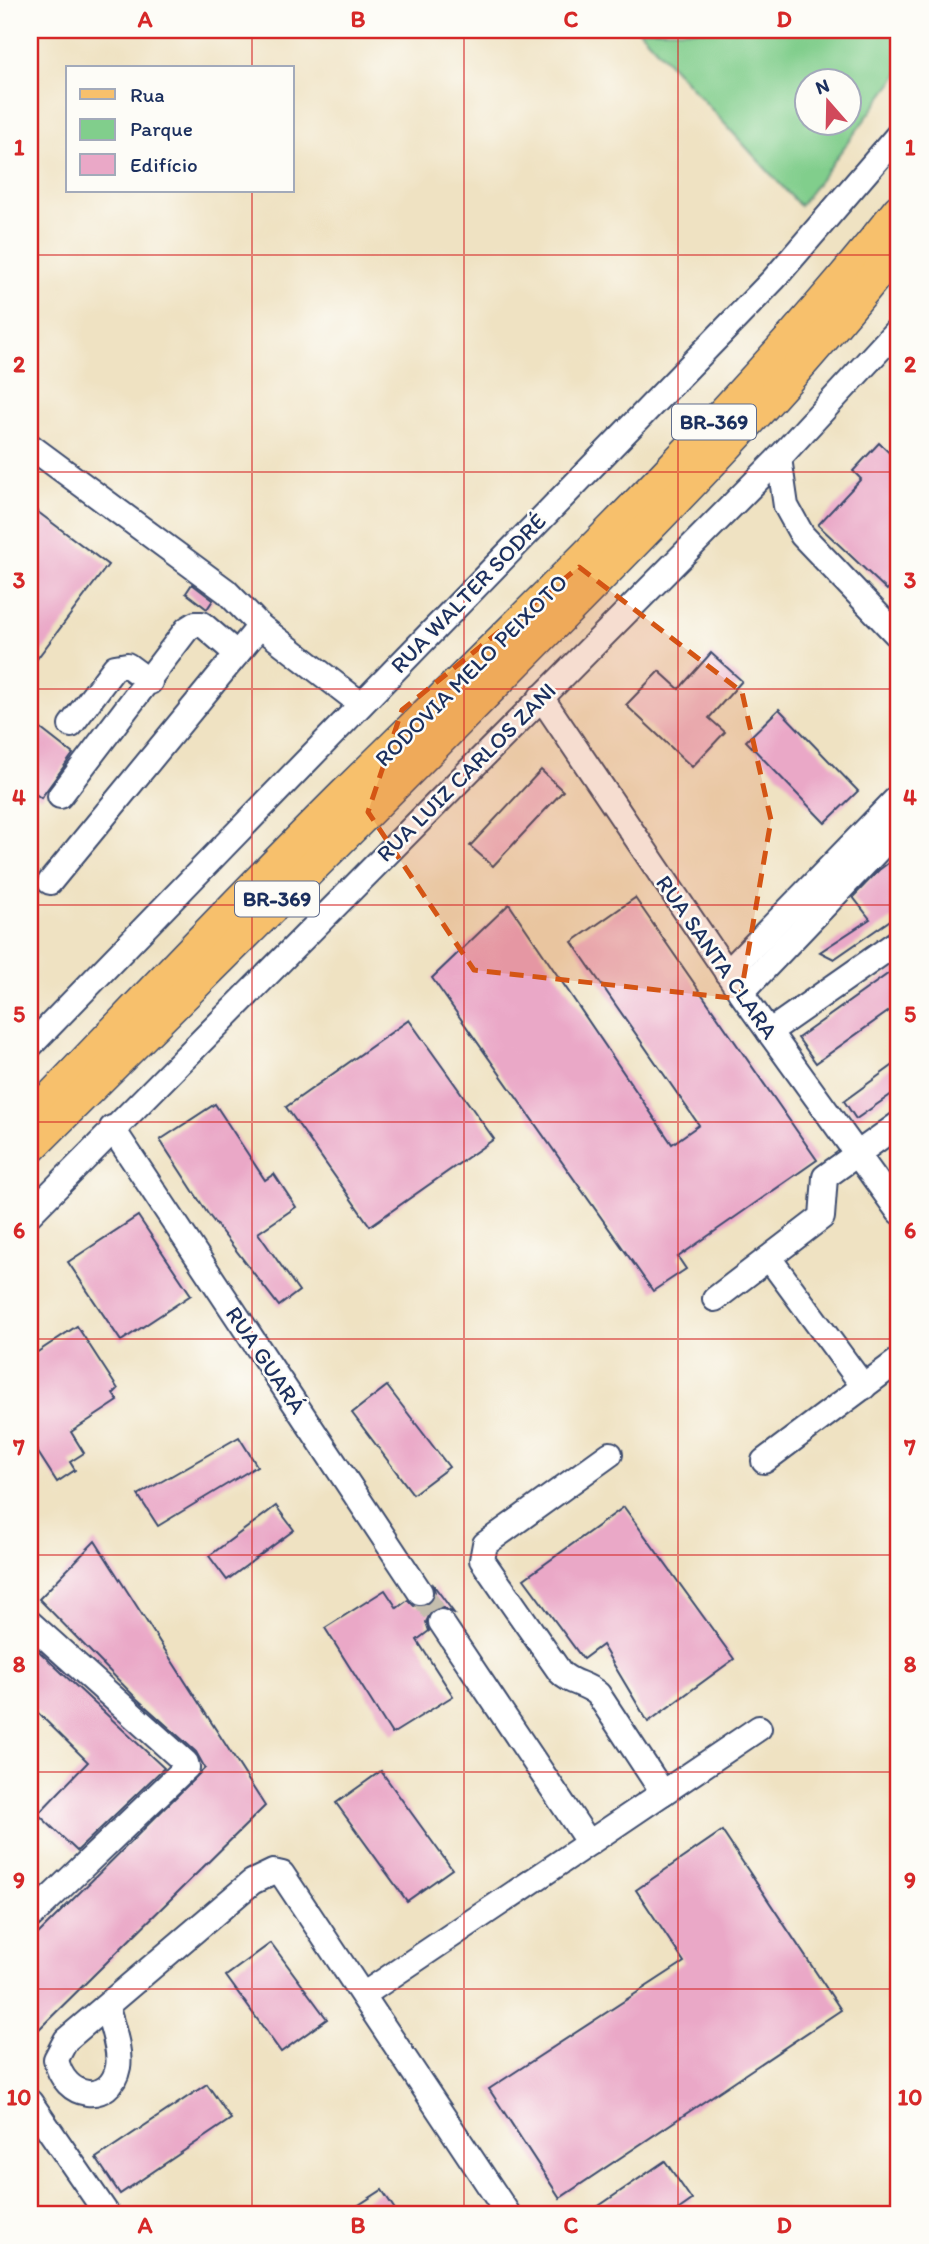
<svg xmlns="http://www.w3.org/2000/svg" width="929" height="2244" font-family="Itim,sans-serif">
	<style>
		.green { fill: #81ce8c; stroke: #4e7e75; stroke-width: 2; fill-rule: evenodd }
		.building { fill: #eaa8c7 }
		.lines { fill: none; stroke-linecap: round; stroke-linejoin: round }
		.minor-tunnel { stroke: #c5beae; stroke-width: 24; stroke-dasharray: 24 12; stroke-linecap: butt }
		.minor-casing { stroke: #3b4a6d; stroke-width: 28 }
		.major-casing { stroke: #3b4a6d; stroke-width: 35 }
		.minor { stroke: #fff; stroke-width: 24 }
		.major { stroke: #f7c06c; stroke-width: 32 }
		.marked { fill: #d45514; fill-opacity: 0.2; stroke: #d45514; stroke-width: 5; stroke-dasharray: 14 9; stroke-linejoin: round }
		.grid { fill: none; stroke: #d62828; stroke-width: 2; stroke-opacity: 0.55 }
		.labels { text-anchor: middle; stroke-width: 5; stroke-linejoin: round; paint-order: stroke }
		.shield { fill: #fdfcf7; stroke: #5f6c8c; stroke-width: 2 }
		.shield-label { font-size: 21px; font-weight: bold; fill: #1b2f5e }
		.street-label { font-size: 23px; fill: #1b2f5e; stroke: #fdfcf7 }
		.neatline { fill: none; stroke: #d62828; stroke-width: 2.5 }
		.grid-label { font-size: 23px; text-anchor: middle; font-weight: bold; fill: #d62828 }
	</style>
	<rect width="100%" height="100%" fill="#fdfcf7"/>
	<filter id="ink" filterUnits="userSpaceOnUse"><feTurbulence type="fractalNoise" baseFrequency=".0143" numOctaves="2"/><feDisplacementMap in="SourceGraphic" scale="14" xChannelSelector="R" yChannelSelector="G"/><feConvolveMatrix kernelMatrix="1 2 1 2 8 2 1 2 1" color-interpolation-filters="sRGB"/></filter>
	<filter id="wash" filterUnits="userSpaceOnUse"><feTurbulence type="fractalNoise" baseFrequency=".00686" numOctaves="4" result="noise"/><feDisplacementMap in="SourceGraphic" scale="28" xChannelSelector="R" yChannelSelector="G"/><feGaussianBlur stdDeviation="1.57" result="paint"/><feColorMatrix in="noise" values="0 0 0 0 0 0 0 0 0 0 0 0 0 0 0 0 0 1.4 0 .05"/><feComposite in="paint" operator="in"/></filter>
	<g filter="url(#wash)">
		<rect width="100%" height="100%" fill="#efe2c2"/>
		<path class="green" d="M639,30h260v44l-99,132zM806,80h42v42h-42z"/>
		<g id="blocks">
			<g class="building">
				<path d="M879,443l20,19v115l-12,13 -69,-65 43,-46 -8,-8z"/>
				<path d="M30,506l78,59 -78,103z"/>
				<path d="M192,584l21,16 -6,9 -21,-16z"/>
				<path d="M711,653l31,28 -33,37 16,14 -33,35 -66,-62 33,-34 20,18z"/>
				<path d="M779,709l79,82 -33,32 -79,-82z"/>
				<path d="M41,729l32,25 -32,44 -11,-8v-46z"/>
				<path d="M541,770l22,21 -70,75 -23,-20z"/>
				<path d="M899,855v59l-65,45 -14,-7 50,-33 -17,-22 26,-27z"/>
				<path d="M635,898l182,262 -139,97 8,12 -33,22 -221,-313 77,-74 163,240 27,-19 -127,-183z"/>
				<path d="M899,966v38l-83,59 -18,-25z"/>
				<path d="M409,1020l85,119 -124,87 -84,-119z"/>
				<path d="M899,1061v28l-43,30 -12,-18z"/>
				<path d="M215,1104l50,76 9,-6 22,33 -38,26 41,58 -20,15 -71,-92 -48,-74z"/>
				<path d="M138,1216l53,79 -70,46 -53,-79z"/>
				<path d="M77,1326l41,63 -5,5 5,7 -47,31 13,21 -14,9 5,8 -18,12 -27,-42v-83z"/>
				<path d="M387,1386l62,81 -36,27 -61,-81z"/>
				<path d="M239,1437l18,29 -99,60 -20,-31z"/>
				<path d="M276,1506l18,24 -67,50 -18,-24z"/>
				<path d="M624,1507l110,152 -86,63 -46,-77 -19,14 -59,-80z"/>
				<path d="M95,1541l170,265 -235,232v-96l175,-174 -9,-16 -60,-54 -97,-99z"/>
				<path d="M432,1583l22,30 -13,-6 -9,3 -6,12 3,9 -12,9 36,56 -61,38 -67,-106 60,-38 12,18 11,-8 6,6 14,-1 7,-13z"/>
				<path d="M30,1643l134,125 -87,83 -39,-37 50,-52 -58,-57z"/>
				<path d="M381,1771l71,98 -45,32 -71,-98z"/>
				<path d="M722,1831l119,179 -281,188 -71,-109 195,-127 -48,-72z"/>
				<path d="M271,1943l56,76 -46,33 -55,-76z"/>
				<path d="M207,2084l24,35 -111,75 -24,-36z"/>
				<path d="M665,2161l27,39 -20,14h-85z"/>
				<path d="M382,2190l16,24h-53z"/>
			</g>
		</g>
	</g>
	<g filter="url(#ink)">
		<use href="#blocks" fill-opacity="0" stroke="#3b4a6d" stroke-width="2"/>
		<g class="lines">
			<path class="minor-tunnel" d="M420,1592l21,30"/>
			<defs>
				<g id="minor">
					<path d="M30,446l196,145 34,35 101,78"/>
					<path d="M779,458l7,48 16,29 97,102"/>
					<path d="M541,697l200,296 158,219"/>
					<path d="M71,725l44,-58 12,-2 23,17"/>
					<path d="M60,796l127,-167 8,-5h7l35,30"/>
					<path d="M50,882l210,-256"/>
					<path d="M727,973l172,-177"/>
					<path d="M741,993l158,-165"/>
					<path d="M769,1032l130,-91"/>
					<path d="M30,1046l744,-767 125,-145"/>
					<path d="M112,1128l308,464"/>
					<path d="M30,1214l749,-756 120,-130"/>
					<path d="M769,1258l95,129"/>
					<path d="M715,1299l107,-82 3,-40 74,-53"/>
					<path d="M610,1454l-125,90 -3,16 78,112c11,12 26,11 38,22l65,99"/>
					<path d="M764,1461l135,-101"/>
					<path d="M30,1623l156,140 1,4 -157,150"/>
					<path d="M589,1843l170,-115"/>
					<path d="M363,1995l226,-152 -148,-221"/>
					<path d="M107,2007c4,18 14,42 11,60 -7,38 -54,34 -62,-8l10,-19 186,-158 21,-10 9,2 226,340"/>
					<path d="M30,2102l77,112"/>
				</g>
				<g id="major">
					<path d="M30,1119c105,-109 209,-220 317,-327 190,-187 386,-373 552,-582"/>
					<path d="M30,1148c145,-145 292,-289 437,-436 148,-151 302,-299 432,-466"/>
				</g>
			</defs>
			<use href="#minor" class="minor-casing"/>
			<use href="#major" class="major-casing"/>
			<use href="#minor" class="minor"/>
			<use href="#major" class="major"/>
		</g>
	</g>
	<path class="marked" d="M579,567l163,125 29,128 -31,179 -266,-29 -106,-158 34,-102z"/>
	<path class="grid" d="M252,30v38M464,30v2184M678,30v2184M252,191v2023M30,255h869M30,472h869M30,689h869M30,905h869M30,1122h869M30,1339h869M30,1555h869M30,1772h869M30,1989h869"/>
	<g class="labels">
		<g class="shield">
			<rect x="672" y="404.5" width="84" height="35" rx="5"/>
			<rect x="235" y="881.5" width="84" height="35" rx="5"/>
		</g>
		<g class="shield-label">
			<text x="714" y="429">BR-369</text>
			<text x="277" y="906">BR-369</text>
		</g>
		<g class="street-label">
			<text transform="translate(468 593) rotate(-46)" y="8">RUA WALTER SODRÉ</text>
			<text transform="translate(471 670) rotate(-45)" y="8">RODOVIA MELO PEIXOTO</text>
			<text transform="translate(466 772) rotate(-45)" y="8">RUA LUIZ CARLOS ZANI</text>
			<text transform="translate(717 957) rotate(55)" y="8">RUA SANTA CLARA</text>
			<text transform="translate(266 1360) rotate(56)" y="8">RUA GUARÁ</text>
		</g>
	</g>
	<rect width="929" height="2244" fill="none" stroke="#fdfcf7" stroke-width="77"/>
	<rect x="66" y="66" width="228" height="126" fill="#fdfcf7" stroke="#a3aaba" stroke-width="2"/>
	<rect x="80" y="89" width="35" height="10" fill="#f7c06c" stroke="#a3aaba" stroke-width="2"/>
	<text x="130" y="102" font-size="21" fill="#1b2f5e">Rua</text>
	<rect x="80" y="119" width="35" height="21" fill="#81ce8c" stroke="#a3aaba" stroke-width="2"/>
	<text x="130" y="136" font-size="21" fill="#1b2f5e">Parque</text>
	<rect x="80" y="154" width="35" height="21" fill="#eaa8c7" stroke="#a3aaba" stroke-width="2"/>
	<text x="130" y="172" font-size="21" fill="#1b2f5e">Edifício</text>
	<g transform="translate(828 102) rotate(340)"><circle r="33" fill="#fdfcf7" stroke="#a3aaba" stroke-width="2"/>
	<path d="M0-5L12 26L0 18L-12 26Z" fill="#d1495b"/>
	<text y="-10" font-size="19" font-weight="bold" text-anchor="middle" fill="#1b2f5e">N</text>
	</g>
	<rect x="38" y="38" width="852" height="2168" class="neatline"/>
	<g class="grid-label">
		<text x="145" y="27">A</text>
		<text x="358" y="27">B</text>
		<text x="571" y="27">C</text>
		<text x="784" y="27">D</text>
		<text x="19" y="155">1</text>
		<text x="910" y="155">1</text>
		<text x="19" y="372">2</text>
		<text x="910" y="372">2</text>
		<text x="19" y="588">3</text>
		<text x="910" y="588">3</text>
		<text x="19" y="805">4</text>
		<text x="910" y="805">4</text>
		<text x="19" y="1022">5</text>
		<text x="910" y="1022">5</text>
		<text x="19" y="1238">6</text>
		<text x="910" y="1238">6</text>
		<text x="19" y="1455">7</text>
		<text x="910" y="1455">7</text>
		<text x="19" y="1672">8</text>
		<text x="910" y="1672">8</text>
		<text x="19" y="1888">9</text>
		<text x="910" y="1888">9</text>
		<text x="19" y="2105">10</text>
		<text x="910" y="2105">10</text>
		<text x="145" y="2233">A</text>
		<text x="358" y="2233">B</text>
		<text x="571" y="2233">C</text>
		<text x="784" y="2233">D</text>
	</g>
</svg>
